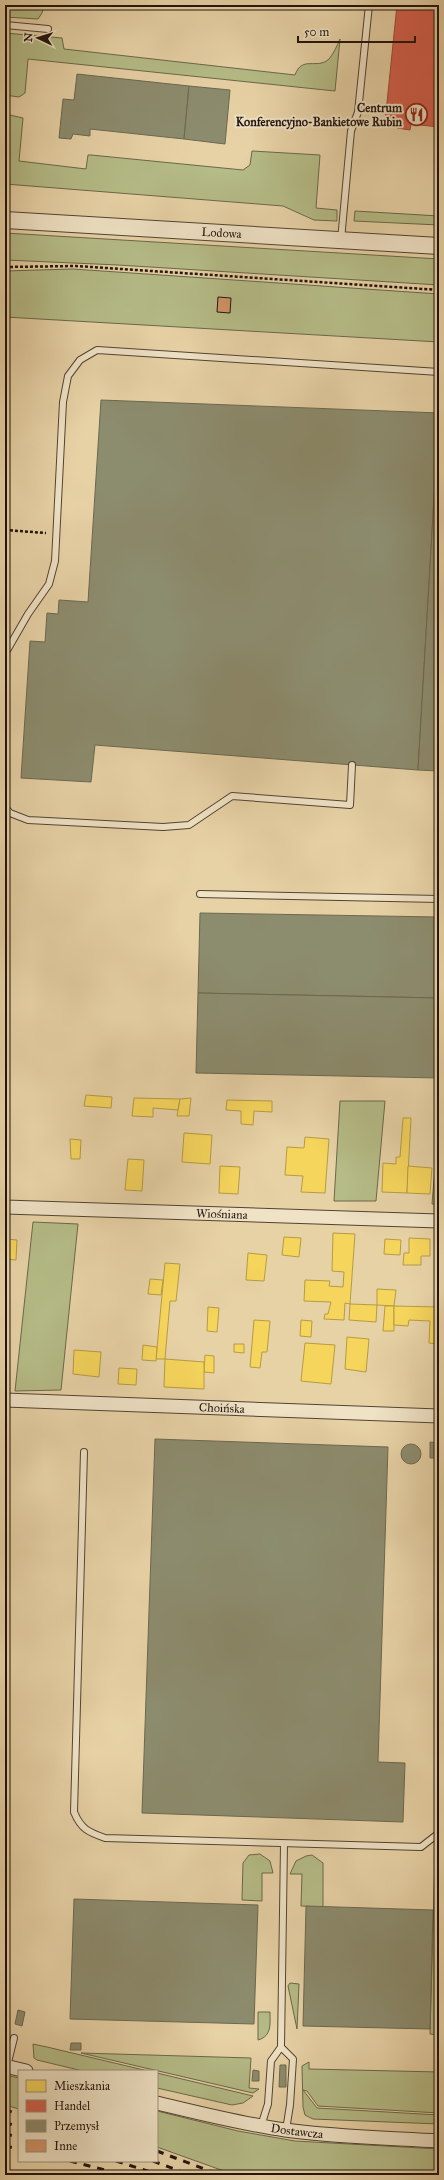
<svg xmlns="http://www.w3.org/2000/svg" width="444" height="2180" font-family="'IM FELL Great Primer',serif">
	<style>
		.green { fill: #b5bc87; stroke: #6a684a }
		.homes { fill: #f6d55c; stroke: #b69b44 }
		.shops { fill: #d6604d; stroke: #9f493a }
		.industry { fill: #8c8c6e; stroke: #6c6851 }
		.building { fill: #d3946a; stroke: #20130d }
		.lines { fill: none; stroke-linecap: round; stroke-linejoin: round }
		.service-casing { stroke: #524333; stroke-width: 8 }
		.minor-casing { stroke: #524333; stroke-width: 15 }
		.tertiary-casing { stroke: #524333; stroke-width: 18 }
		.path { stroke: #20130d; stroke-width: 2.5; stroke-dasharray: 3 2; stroke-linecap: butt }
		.service { stroke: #efe2c5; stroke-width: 6 }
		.minor { stroke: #efe2c5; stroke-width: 13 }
		.tertiary { stroke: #efe2c5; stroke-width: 16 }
		.rail { stroke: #20130d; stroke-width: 3; stroke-dasharray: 7 7; stroke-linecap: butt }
		.labels { text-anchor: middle; stroke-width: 4; stroke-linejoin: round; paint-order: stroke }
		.poi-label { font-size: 12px; font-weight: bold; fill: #20130d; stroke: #efe2c5; text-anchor: end }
		.street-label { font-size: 12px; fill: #20130d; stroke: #efe2c5 }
	</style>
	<rect width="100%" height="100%" fill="#e7d2a6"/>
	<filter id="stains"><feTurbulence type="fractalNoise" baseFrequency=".005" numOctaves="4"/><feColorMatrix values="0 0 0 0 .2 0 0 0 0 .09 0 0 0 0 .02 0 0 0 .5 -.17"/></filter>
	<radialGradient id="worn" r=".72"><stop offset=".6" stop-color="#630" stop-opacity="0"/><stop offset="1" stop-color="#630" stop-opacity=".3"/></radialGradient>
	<g class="green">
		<path d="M5,5h39l-2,8 -4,6 -33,-2z"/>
		<path d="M5,33l57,5 2,11 231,26c7,-20 22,-5 34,-16 5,-6 8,-13 11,-20l-5,52 -307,-32 -3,34 -6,4 -14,-2z"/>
		<path d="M5,114l18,4 -4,43 67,8 2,-14h3l152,15 7,-5 2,-14 68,4 -4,53 21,2v11l-23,-1 -31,-14 -278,-22z"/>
		<path d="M355,211l84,5v9l-85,-4z"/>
		<path d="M5,233l434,26v26l-321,-20 -113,-5z"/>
		<path d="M73,269l366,25v48l-434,-25v-46z"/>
		<path d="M340,1101h45l-9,100h-42z"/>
		<path d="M439,1119v85h-7z"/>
		<path d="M33,1222l45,2 -17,166 -46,1z"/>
		<path d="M439,1850v185l-9,-1 5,-176z"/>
		<path d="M260,1854l10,7 3,12h-11v28l-20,-1 1,-37 6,-8z"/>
		<path d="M312,1855l11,8v44l-22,-1 1,-32h-12l6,-13 10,-5z"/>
		<path d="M290,1983l9,1 -2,45 -9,-43z"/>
		<path d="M258,2012h12c0,12 2,24 -12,28z"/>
		<path d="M33,2044l14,3 101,24h-65l-46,-11 -3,-2z"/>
		<path d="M81,2053l170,5 -2,30 10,1 -6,4z"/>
		<path d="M309,2062v7l130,3v41l-121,-7 -11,-15 -4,-1 14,18 122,7v9l-126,-5 -8,-4 -2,-8 -1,-41z"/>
		<path d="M157,2073l96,23 -10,7 -11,2 -75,-17z"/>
		<path d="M5,2075l14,3v31l-14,-4z"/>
		<path d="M157,2111l81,20 57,10 144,8v26h-204l-78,-28z"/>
	</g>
	<g class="homes">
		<path d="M86,1095l26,2 -1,11 -27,-2z"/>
		<path d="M134,1098l46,1 -2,11 -25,-2v9l-21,-1z"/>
		<path d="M191,1098l-2,18h-12l3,-17z"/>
		<path d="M227,1100l45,1v11l-18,-1 -1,14 -12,-1v-13l-15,-1z"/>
		<path d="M403,1118h8l-4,75 -25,-1 1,-29 13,1v-7h4z"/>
		<path d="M184,1133l28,2 -2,29 -28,-2z"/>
		<path d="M305,1137l24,2 -4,54 -24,-1 2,-16 -18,-1 2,-28 17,1z"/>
		<path d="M70,1139l11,1 -1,19h-9z"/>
		<path d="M128,1159l16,1 -2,31 -17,-1z"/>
		<path d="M220,1166l20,1 -2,27 -19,-1z"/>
		<path d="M408,1166l24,2 -2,26 -23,-1z"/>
		<path d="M333,1233l22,1 -5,70 -5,-1 -1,17 -20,-1 1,-5h3l3,-12 -27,-1 1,-21 25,1 -1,5 14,1 1,-15 -12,-1z"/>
		<path d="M284,1237l17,1 -2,19 -17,-2z"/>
		<path d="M409,1238l21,1v17h-9v9h-18l1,-12h5z"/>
		<path d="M6,1239l11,1 -1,20 -11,-1z"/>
		<path d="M385,1239l16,1 -1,15 -16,-1z"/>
		<path d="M248,1253l19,2 -3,26 -18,-1z"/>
		<path d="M165,1263l15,1 -4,37h-6l-5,58h-9z"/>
		<path d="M150,1279l13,1 -2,15 -13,-1z"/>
		<path d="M377,1289l19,1 -2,16 -17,-1z"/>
		<path d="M350,1304l27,1 -1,17 -27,-2z"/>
		<path d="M385,1306h9v25h-11z"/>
		<path d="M394,1306l45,1v37l-10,-1 1,-22 -21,-1 -1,6 -14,-1z"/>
		<path d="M208,1307l11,1 -2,24 -10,-1z"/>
		<path d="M254,1320l16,1 -3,31h-5l-2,16 -10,-1z"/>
		<path d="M301,1320l11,1 -1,16 -11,-1z"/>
		<path d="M347,1337l22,2 -3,33 -21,-3z"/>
		<path d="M305,1343l30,2 -4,39 -30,-3z"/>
		<path d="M234,1344h10v9l-10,-1z"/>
		<path d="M143,1345l14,2 -1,14 -14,-1z"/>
		<path d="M74,1350l27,2 -2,25 -26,-3z"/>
		<path d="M439,1354v38h-3z"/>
		<path d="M205,1355l9,1v17l-10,-1z"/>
		<path d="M165,1359l39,3v27l-40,-2z"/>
		<path d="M119,1368l18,1 -1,16 -18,-1z"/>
	</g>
	<path class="shops" d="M397,5h42v122l-28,-3 -1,6 -13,-2v-5l-12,-1z"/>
	<g class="industry">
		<path d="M77,74l112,12 -5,53 -94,-10v7l-17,-2 -2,5 -12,-1 4,-39 11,1z"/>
		<path d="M189,86l41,4 -5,54 -41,-5z"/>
		<path d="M101,400l338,13 -21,357 -323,-25 -4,37 -70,-4 9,-137 15,1 2,-29 11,1 1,-14 29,2z"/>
		<path d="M439,413v358l-21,-1z"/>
		<path d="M200,913l239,4v81l-241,-5z"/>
		<path d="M198,993l241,5v80l-243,-5z"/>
		<path d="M155,1439l233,8 -10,315 27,1 -2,59 -261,-9z"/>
		<path d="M430,1442l9,1v15h-9z"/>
		<circle cx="411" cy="1454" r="10"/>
		<path d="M74,1899l184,6 -4,119 -184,-5z"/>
		<path d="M306,1906l127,4 -3,119 -127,-3z"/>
		<path d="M18,2010l7,2 -3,14 -7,-2z"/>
		<path d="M71,2043h10v7h-11z"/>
		<path d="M280,2065h6v22h-7z"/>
		<path d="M253,2070l6,1v10h-7z"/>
	</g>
	<path class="building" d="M218,297l13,1 -1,15 -13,-1z"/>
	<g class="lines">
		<defs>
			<g id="service">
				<path d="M5,25l43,4"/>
				<path d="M341,240l10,-109 7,-19 11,-107"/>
				<path d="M5,654l23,-40 21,-30 6,-23 8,-159 5,-26 12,-16 17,-10 342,22"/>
				<path d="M5,807l5,6 18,7 135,7 26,-2 43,-29 118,9 2,-40"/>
				<path d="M200,894l239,5"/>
				<path d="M84,1452l-10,360c7,17 14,20 31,26l316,9 18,-14"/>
				<path d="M281,2047l12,12 -3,46 -4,25"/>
				<path d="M7,2066l7,-28"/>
				<path d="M261,2126l7,-22 3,-43 10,-14 3,-203"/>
			</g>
			<g id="minor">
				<path id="s1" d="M5,1207l434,14"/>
				<path id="s2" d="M5,1400l434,16"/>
				<path d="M5,2066l21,5"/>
				<path id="s3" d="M157,2103c42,10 85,21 128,27 51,7 103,8 154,11"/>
			</g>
			<g id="tertiary">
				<path id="s4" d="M5,220l434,26"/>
			</g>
		</defs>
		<use href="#service" class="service-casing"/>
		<use href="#minor" class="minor-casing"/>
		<use href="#tertiary" class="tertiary-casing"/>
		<g class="path">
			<path d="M5,267l71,-1 363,24"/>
			<path d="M5,530l41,3"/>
			<path d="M5,2171l15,4"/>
		</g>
		<use href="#service" class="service"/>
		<use href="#minor" class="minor"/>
		<use href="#tertiary" class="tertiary"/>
		<g class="rail">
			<path d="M5,2110l14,4"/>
			<path d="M5,2123l14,3"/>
			<path d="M5,2134l14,3"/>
			<path d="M5,2146l14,3"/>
			<path d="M157,2151l63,24"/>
			<path d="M70,2161l55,14"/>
			<path d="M116,2161l44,14"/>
			<path d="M153,2161l37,14"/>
		</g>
	</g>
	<defs>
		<symbol id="restaurant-ring" viewBox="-11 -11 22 22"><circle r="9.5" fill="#efe2c5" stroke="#8f2418" stroke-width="1.5"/><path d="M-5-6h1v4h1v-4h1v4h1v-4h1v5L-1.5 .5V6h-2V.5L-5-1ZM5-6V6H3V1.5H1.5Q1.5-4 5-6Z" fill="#8f2418"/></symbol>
	</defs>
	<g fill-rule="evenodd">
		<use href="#restaurant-ring" x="404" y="102" width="25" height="25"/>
	</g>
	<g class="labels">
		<g class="poi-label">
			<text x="402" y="112">Centrum<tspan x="402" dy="14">Konferencyjno-Bankietowe Rubin</tspan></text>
		</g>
		<g class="street-label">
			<text dy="4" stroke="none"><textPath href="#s4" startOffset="217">Lodowa</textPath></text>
			<text dy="4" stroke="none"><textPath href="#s1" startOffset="217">Wiośniana</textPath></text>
			<text dy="4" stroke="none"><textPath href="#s2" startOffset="217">Choińska</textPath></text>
			<text dy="4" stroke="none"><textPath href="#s3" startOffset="143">Dostawcza</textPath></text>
		</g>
	</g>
	<rect width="444" height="2180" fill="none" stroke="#e7d2a6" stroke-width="20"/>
	<rect x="6" y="6" width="432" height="2168" fill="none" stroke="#20130d" stroke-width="2"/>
	<rect x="10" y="10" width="424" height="2160" fill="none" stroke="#20130d"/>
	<rect x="18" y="2070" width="140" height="92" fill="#efe2c5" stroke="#9c8f7b"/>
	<rect x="26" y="2080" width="20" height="12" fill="#f6d55c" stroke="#9c8f7b"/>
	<text x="54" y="2090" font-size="12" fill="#20130d">Mieszkania</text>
	<rect x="26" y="2100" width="20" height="12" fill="#d6604d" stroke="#9c8f7b"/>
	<text x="54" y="2110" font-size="12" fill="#20130d">Handel</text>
	<rect x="26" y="2120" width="20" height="12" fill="#8c8c6e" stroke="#9c8f7b"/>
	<text x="54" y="2130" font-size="12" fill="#20130d">Przemysł</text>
	<rect x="26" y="2140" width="20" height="12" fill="#d3946a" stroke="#9c8f7b"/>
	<text x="54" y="2150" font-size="12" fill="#20130d">Inne</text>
	<g transform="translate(38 38) rotate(274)" stroke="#efe2c5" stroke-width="3" paint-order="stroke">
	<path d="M0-3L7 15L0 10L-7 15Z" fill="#20130d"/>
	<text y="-6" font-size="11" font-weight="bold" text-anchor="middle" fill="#20130d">N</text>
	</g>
	<path d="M298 36v6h117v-6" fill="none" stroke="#20130d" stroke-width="2"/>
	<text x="304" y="36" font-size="12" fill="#20130d" stroke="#efe2c5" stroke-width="3" paint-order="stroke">50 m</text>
	<rect width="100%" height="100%" filter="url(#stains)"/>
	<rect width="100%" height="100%" fill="url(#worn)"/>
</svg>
